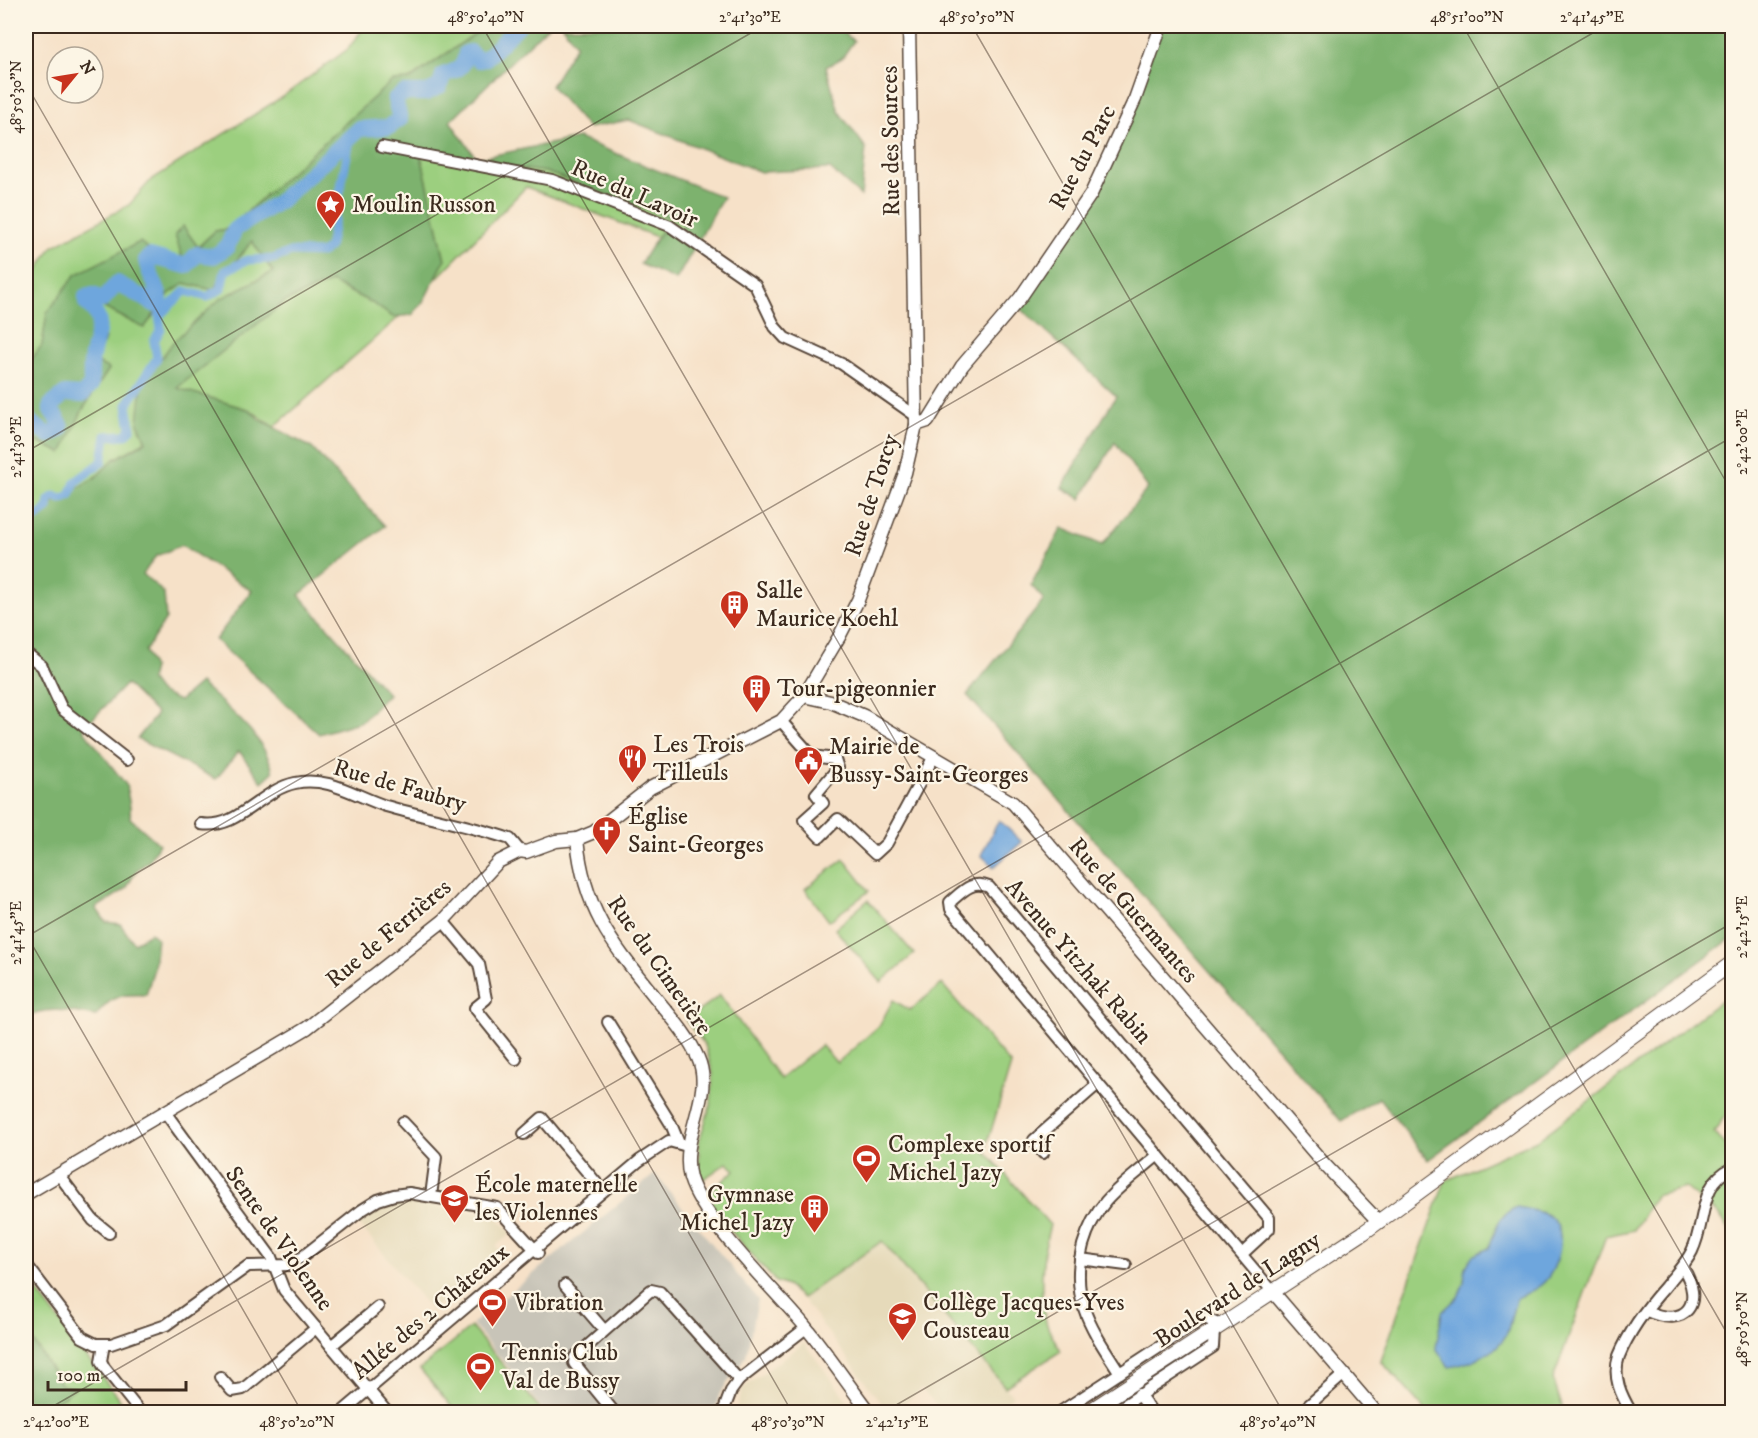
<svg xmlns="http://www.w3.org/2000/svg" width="1758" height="1438" font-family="'IM FELL DW Pica',serif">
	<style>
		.built { fill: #e6daba }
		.industrial { fill: #c8c4b8 }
		.green { fill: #9ccf7f; stroke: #6c7c4e; stroke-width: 1.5 }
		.forest { fill: #7db26e; stroke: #5c6e46; stroke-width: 1.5 }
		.water { fill: #6ea6dd; stroke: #54687e; stroke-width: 1.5 }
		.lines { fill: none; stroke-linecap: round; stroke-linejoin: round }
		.canal { stroke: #6ea6dd; stroke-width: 9 }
		.river { stroke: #6ea6dd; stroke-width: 16 }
		.minor-casing { stroke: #574538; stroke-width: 14 }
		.tertiary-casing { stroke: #574538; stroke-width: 15 }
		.secondary-casing { stroke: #574538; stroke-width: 16 }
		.minor { stroke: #fff; stroke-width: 10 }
		.tertiary { stroke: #fff; stroke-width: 12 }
		.secondary { stroke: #fff; stroke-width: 14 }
		.ticks { fill: none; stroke: #3b2a1e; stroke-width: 1.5; stroke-opacity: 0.45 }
		.labels { text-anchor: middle; stroke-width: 4.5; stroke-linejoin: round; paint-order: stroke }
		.street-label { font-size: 24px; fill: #3b2a1e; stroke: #fcf5e5 }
		.poi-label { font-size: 24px; fill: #3b2a1e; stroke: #fcf5e5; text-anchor: start }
		.neatline { fill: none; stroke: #3b2a1e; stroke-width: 2 }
		.ticks-label { font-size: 15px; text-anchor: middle; fill: #3b2a1e }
	</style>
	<rect width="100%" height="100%" fill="#fcf5e5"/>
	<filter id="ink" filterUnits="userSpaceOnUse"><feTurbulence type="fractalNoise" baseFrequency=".0167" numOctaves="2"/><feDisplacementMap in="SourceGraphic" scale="12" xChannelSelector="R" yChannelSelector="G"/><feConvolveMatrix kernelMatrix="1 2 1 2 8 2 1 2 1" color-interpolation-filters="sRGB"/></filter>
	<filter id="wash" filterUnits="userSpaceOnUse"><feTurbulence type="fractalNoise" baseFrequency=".008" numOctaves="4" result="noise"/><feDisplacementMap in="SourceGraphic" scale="24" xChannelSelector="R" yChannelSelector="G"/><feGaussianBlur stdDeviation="1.35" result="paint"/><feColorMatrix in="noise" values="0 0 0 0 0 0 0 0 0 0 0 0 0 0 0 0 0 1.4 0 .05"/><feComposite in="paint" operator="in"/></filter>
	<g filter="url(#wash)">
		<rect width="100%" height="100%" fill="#f6e1c8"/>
		<g class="built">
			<path d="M415,1203l81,13 15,17 -15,13 4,5 -69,59 -73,-87 29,-19z"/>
			<path d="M882,1241l131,155 -20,16h-50l-21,-23 -30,23h-4l-86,-114z"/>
			<path d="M804,1343l52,69h-121l8,-24z"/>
		</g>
		<path class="industrial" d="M655,1174l103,126 -12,56 -27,39 -4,17h-170l-73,-88z"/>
		<g class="green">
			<path d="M365,26h121l-78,54 -16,2 -164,147 -13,2 -17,16 -16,-20 -7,8 8,25 -11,10 -125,43 -5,33 -16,21v-78l26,-42 77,-42 22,-25 131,-83 66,-48z"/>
			<path d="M420,151l57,8 12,-3 7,10 50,6 139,51 -4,12 -20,-4 -4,6 -131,-50 -92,94 11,-21z"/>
			<path d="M252,241l21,31 -53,27 -82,124 8,18 -33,19 -17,17 -47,28 -23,20v-88l36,16 21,-44 26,-40 -15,-8 3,-57 47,24 25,-34 16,-11 28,7z"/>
			<path d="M331,282l41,21 21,14h6l-125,110 -24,-17 -74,-22 110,-87z"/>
			<path d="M844,859l25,32 -40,30 -24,-32z"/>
			<path d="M868,900l46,54 -33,28 -46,-53z"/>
			<path d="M942,984l69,81 -26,86 65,74c-8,27 -12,74 -3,100 3,9 10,18 14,26l-56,36 -123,-146 -80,57 -15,-12 -11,-4 -59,-67 -10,-20 28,-25 -8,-7 -28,19v-41l12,-37 2,-30 -8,-29 -19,-24 34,-26 60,84 41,-34 16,18 42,-37 14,-26 17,10z"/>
			<path d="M1732,992v122l-8,3 -10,16 18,18v85l-14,-22 -33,-26 -30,8 -21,34 -28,6 -53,143 11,33h-137l-46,-51 64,-180 94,-42z"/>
			<path d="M26,1277l103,135h-86l31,-24 -13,-3 -35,-55z"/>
			<path d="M471,1327l72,85h-87l-36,-43z"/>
		</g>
		<g class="forest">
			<path d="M486,26h62l-98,95 27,38 -57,-8 25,109 -22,42 -11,13 -19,2 -21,-14 -41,-21 -45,19 -109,87 73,22 9,9 53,29 73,78 -86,69 89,99 -26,27 -43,13 -104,-94 37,-49 -70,-46 -26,11 -13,18 21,19 2,26 -21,32 8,17 -3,12 9,12 20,9 21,-18c28,26 64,51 73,89l-11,10 -23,-31 -23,28 -79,-40 20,-25 -31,-30 -43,45 44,57c0,12 5,20 3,32l29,26 -10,17 -13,10 -10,18 -30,19 10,14 14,2 14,19 16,-10 7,5 -3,30 -8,27c-26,-1 -34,0 -50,21 -23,-4 -49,-11 -70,1v-492l23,-20 47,-28 17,-17 33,-18 -8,-19 4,-38 31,-43 47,-43 53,-27 -21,-31 -39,49 -28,-7 -16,11 -25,34 -47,-24 8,36 -11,21 15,8 -26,40 -21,44 -36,-16v-70l16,-22 5,-32 28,-38 65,-33 32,27 11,-9 -8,-25 8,-9 15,21 17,-16 13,-2 164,-148 17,-1z"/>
			<path d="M563,26h271l20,15 -12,17 -16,9 13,45 27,36 -5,48 -31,-27 -69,3 -132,-52 -41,8 -37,-42 25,-41z"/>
			<path d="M1161,26h571v912l-304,222 -49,-62 -38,23 -374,-426 77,-95 -13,-15 31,-57 40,17 46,-57 -33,-46 -34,57 -19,-11 54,-92 -97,-89 78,-112z"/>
			<path d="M578,138l145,59 -47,83 -36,-16 21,-33 20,4 4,-12 -139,-51 -50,-6 -7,-10z"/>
			<path d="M26,1330l35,55 14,3 -32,24h-17z"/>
		</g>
		<g class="water">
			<path d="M999,820l23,22 -28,25 -13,-12z"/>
			<path d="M1517,1207c9,2 24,4 32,9 21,15 9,54 -7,68 -7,6 -16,10 -25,14 -5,12 -6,25 -11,37 -8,17 -39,30 -57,32l-13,-19 6,-36 16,-15 6,-14 1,-14 7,-13 17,-8c7,-18 8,-33 28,-41z"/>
		</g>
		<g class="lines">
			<path class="canal" d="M26,517h12l10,-9 1,-8 5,-4 7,3 9,-4 5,-13 27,-20 4,-26 20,-1 5,-6 -4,-24 30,-47 -3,-17 7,-12 -2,-13 26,-25 22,6 14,-8 4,-18 22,-11 26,-1 18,-7 29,1 9,-5 20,-103 -2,-7"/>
			<path class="river" d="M26,420l23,15 11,-5 1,-5 -10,-15v-5l14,-11 17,1 9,-10c0,-11 -1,-24 2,-34 5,-22 13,-31 -7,-48v-6l7,-2 10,5 14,-17 39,22 4,-5c-1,-13 -12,-26 -14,-40l4,-4 36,10 11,-12 17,2 13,-9 8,-18 45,-28 79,-72 30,-2 11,-8 -5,-20 9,-6h22l14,-7 3,-11c14,-5 21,-6 23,-22l4,-1 9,8 6,-1 33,-33"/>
		</g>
	</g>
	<g filter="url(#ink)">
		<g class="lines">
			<defs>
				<g id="minor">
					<path d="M382,147l170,33 118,46 85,59 20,42 10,11 57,26 74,52"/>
					<path d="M26,653l16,13 20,43 65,51"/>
					<path d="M781,721l31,35 23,3 3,9 -22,26 7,9 -19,17 16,17 18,-18 37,35 12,-11 46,-85"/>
					<path d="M201,824c37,6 60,-34 94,-41 34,-7 60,13 91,23 41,12 83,19 124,33l10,12"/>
					<path d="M443,921l36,43 7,35 -11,9 41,51"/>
					<path d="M608,1022l63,102 7,17"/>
					<path d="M165,1112l106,145 13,33 103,122"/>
					<path d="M403,1122l33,35 -5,39"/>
					<path d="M524,1134l18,-16 61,73"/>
					<path d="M1043,1153l-9,-13 64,-56"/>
					<path d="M59,1175l34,45 16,13"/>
					<path d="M1242,1254l27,-25v-11l-280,-331c-17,-7 -26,4 -39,15l1,7 322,383"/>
					<path d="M1080,1259l46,6"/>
					<path d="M26,1264l56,73 14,7h15l55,-19 82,-59 44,-1 70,-55 16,-10 16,-5 15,-2 88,15 41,45"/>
					<path d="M565,1285l39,45"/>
					<path d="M1647,1311c39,18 58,-8 36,-43"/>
					<path d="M104,1344l-3,17 3,6 36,45"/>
					<path d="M331,1346l47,-39"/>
					<path d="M1120,1373c-28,-44 -51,-73 -37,-128 5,-17 12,-31 23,-44 15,-17 35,-31 52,-46"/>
					<path d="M220,1377l12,14 11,-2 73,-61"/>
					<path d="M1139,1394l13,18"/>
					<path d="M342,1412l297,-251 30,-20 18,5"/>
					<path d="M614,1412l-40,-49 1,-6 76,-67 9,2 79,88"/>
					<path d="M723,1412l8,-21 8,-11 67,-52"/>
					<path d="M1060,1412l144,-94 17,7"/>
					<path d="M1114,1412l99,-65 1,-17"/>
					<path d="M1301,1412l42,-37"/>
					<path d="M1631,1412c-10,-17 -19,-35 -12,-56 10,-24 29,-50 46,-69 10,-13 20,-22 27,-36 15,-31 6,-67 40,-83"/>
				</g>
				<g id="tertiary">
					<path d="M916,425l12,-4 34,-55 58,-68 71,-104 44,-95 26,-73"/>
					<path d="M804,696l27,6 33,14 149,87 312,362 54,57"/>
					<path d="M577,839c7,74 38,108 82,163 15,18 30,35 39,56 17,37 -19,78 -8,120 13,43 83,110 114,147 23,28 43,58 65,87"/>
					<path d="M26,1194l281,-166 136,-107 55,-59 22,-11 6,1 30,-11 21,-2 17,-7 56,-44 131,-67 23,-25 35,-59 19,-37 47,-127 11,-48 -7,-399"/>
					<path d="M1273,1292l103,120"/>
				</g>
				<path id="secondary" d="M1088,1412l275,-179 369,-270"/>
			</defs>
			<use href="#minor" class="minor-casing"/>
			<use href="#tertiary" class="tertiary-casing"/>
			<use href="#secondary" class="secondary-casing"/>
			<use href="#minor" class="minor"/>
			<use href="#tertiary" class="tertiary"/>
			<use href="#secondary" class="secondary"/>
		</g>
	</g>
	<path class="ticks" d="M482,26l801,1386M972,26l760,1316M1463,26l269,466M26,84l766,1328M26,452l737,-426M26,934l276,478M26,937l1579,-911M43,1412l1689,-975M884,1412l848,-489M1726,1412l6,-4"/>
	<defs>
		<symbol id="sight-pin" viewBox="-11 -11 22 30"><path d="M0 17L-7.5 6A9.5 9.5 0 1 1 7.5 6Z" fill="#c8321e" stroke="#fcf5e5"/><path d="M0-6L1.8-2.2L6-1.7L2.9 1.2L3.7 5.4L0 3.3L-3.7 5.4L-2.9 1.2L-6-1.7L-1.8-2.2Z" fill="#fff"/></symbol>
		<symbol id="building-pin" viewBox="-11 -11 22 30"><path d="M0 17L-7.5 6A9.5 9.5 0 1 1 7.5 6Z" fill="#c8321e" stroke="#fcf5e5"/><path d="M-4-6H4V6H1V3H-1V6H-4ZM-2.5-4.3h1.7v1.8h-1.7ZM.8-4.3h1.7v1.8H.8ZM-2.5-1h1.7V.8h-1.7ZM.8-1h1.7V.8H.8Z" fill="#fff"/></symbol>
		<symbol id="restaurant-pin" viewBox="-11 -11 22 30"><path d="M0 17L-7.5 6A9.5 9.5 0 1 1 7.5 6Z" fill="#c8321e" stroke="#fcf5e5"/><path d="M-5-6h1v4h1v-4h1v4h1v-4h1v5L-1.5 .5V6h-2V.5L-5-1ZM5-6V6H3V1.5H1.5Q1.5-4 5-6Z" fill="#fff"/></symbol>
		<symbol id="civic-pin" viewBox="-11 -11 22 30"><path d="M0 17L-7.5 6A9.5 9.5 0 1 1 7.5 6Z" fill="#c8321e" stroke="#fcf5e5"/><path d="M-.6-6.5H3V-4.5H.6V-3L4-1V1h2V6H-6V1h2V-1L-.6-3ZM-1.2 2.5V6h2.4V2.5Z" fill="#fff"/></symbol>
		<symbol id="church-pin" viewBox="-11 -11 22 30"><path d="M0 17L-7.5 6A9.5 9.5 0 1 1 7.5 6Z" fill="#c8321e" stroke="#fcf5e5"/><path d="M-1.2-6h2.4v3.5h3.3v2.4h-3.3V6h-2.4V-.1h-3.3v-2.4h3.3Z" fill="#fff"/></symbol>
		<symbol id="stadium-pin" viewBox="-11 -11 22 30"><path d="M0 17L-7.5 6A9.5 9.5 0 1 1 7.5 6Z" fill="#c8321e" stroke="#fcf5e5"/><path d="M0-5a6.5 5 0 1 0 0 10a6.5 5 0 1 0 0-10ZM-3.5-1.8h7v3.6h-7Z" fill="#fff"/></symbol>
		<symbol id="school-pin" viewBox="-11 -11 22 30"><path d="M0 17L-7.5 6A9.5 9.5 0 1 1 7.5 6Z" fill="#c8321e" stroke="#fcf5e5"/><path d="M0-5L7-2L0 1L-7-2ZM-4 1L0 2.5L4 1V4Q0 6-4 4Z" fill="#fff"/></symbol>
	</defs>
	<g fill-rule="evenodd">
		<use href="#sight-pin" x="314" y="188" width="33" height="45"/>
		<use href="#building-pin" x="718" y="588" width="33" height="45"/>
		<use href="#building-pin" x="740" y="672" width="33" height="45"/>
		<use href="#restaurant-pin" x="616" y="742" width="33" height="45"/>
		<use href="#civic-pin" x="792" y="744" width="33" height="45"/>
		<use href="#church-pin" x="590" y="814" width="33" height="45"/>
		<use href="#stadium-pin" x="850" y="1142" width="33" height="45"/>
		<use href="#school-pin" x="438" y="1182" width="33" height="45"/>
		<use href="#building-pin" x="798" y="1192" width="33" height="45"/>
		<use href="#stadium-pin" x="476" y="1286" width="33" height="45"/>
		<use href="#school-pin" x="886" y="1300" width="33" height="45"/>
		<use href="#stadium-pin" x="464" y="1350" width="33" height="45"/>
	</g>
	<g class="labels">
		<g class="street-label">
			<text transform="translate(890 141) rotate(-91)" y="8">Rue des Sources</text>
			<text transform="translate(1082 157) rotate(-62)" y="8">Rue du Parc</text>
			<text transform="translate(635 193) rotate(24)" y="8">Rue du Lavoir</text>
			<text transform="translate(871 495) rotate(-72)" y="8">Rue de Torcy</text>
			<text transform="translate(400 785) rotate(16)" y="8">Rue de Faubry</text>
			<text transform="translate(1134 910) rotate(49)" y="8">Rue de Guermantes</text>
			<text transform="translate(388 933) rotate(-40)" y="8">Rue de Ferrières</text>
			<text transform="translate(1079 961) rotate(49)" y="8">Avenue Yitzhak Rabin</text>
			<text transform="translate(660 965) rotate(55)" y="8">Rue du Cimetière</text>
			<text transform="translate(280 1238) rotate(55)" y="8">Sente de Violenne</text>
			<text transform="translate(1237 1289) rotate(-33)" y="8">Boulevard de Lagny</text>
			<text transform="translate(430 1311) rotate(-40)" y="8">Allée des 2 Châteaux</text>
		</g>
		<g class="poi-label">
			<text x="352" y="212">Moulin Russon</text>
			<text x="756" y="598">Salle<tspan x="756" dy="28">Maurice Koehl</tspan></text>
			<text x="777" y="696">Tour-pigeonnier</text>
			<text x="653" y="752">Les Trois<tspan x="653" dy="28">Tilleuls</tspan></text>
			<text x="829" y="754">Mairie de<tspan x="829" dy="28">Bussy-Saint-Georges</tspan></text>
			<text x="628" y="824">Église<tspan x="628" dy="28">Saint-Georges</tspan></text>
			<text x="888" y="1152">Complexe sportif<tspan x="888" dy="28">Michel Jazy</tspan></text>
			<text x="475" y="1192">École maternelle<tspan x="475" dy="28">les Violennes</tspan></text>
			<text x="794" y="1202" text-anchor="end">Gymnase<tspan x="794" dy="28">Michel Jazy</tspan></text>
			<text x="514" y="1310">Vibration</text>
			<text x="923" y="1310">Collège Jacques-Yves<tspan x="923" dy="28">Cousteau</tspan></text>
			<text x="502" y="1360">Tennis Club<tspan x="502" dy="28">Val de Bussy</tspan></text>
		</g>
	</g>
	<rect width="1758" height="1438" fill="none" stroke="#fcf5e5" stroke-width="66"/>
	<g transform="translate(75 75) rotate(60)"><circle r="28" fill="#fcf5e5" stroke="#afa495" stroke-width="1.5"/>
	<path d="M0-4.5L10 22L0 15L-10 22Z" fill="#c8321e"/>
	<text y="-9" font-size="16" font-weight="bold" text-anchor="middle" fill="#3b2a1e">N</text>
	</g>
	<path d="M48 1381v9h138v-9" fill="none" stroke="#3b2a1e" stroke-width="3"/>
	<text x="57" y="1381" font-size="18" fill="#3b2a1e" stroke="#fcf5e5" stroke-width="4.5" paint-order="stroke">100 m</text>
	<rect x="33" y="33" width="1692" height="1372" class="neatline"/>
	<g class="ticks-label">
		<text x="486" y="22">48°50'40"N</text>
		<text x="750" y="22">2°41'30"E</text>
		<text x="977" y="22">48°50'50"N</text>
		<text x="1467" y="22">48°51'00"N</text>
		<text x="1592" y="22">2°41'45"E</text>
		<text transform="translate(16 97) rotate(-90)" y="5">48°50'30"N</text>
		<text transform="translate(1742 442) rotate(-90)" y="5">2°42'00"E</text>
		<text transform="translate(16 447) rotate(-90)" y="5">2°41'30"E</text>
		<text transform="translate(1742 927) rotate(-90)" y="5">2°42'15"E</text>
		<text transform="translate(16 933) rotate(-90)" y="5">2°41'45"E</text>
		<text transform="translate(1742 1329) rotate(-90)" y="5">48°50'50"N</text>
		<text x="56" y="1427">2°42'00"E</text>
		<text x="297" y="1427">48°50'20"N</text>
		<text x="788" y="1427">48°50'30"N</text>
		<text x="897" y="1427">2°42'15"E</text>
		<text x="1278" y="1427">48°50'40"N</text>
	</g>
</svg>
